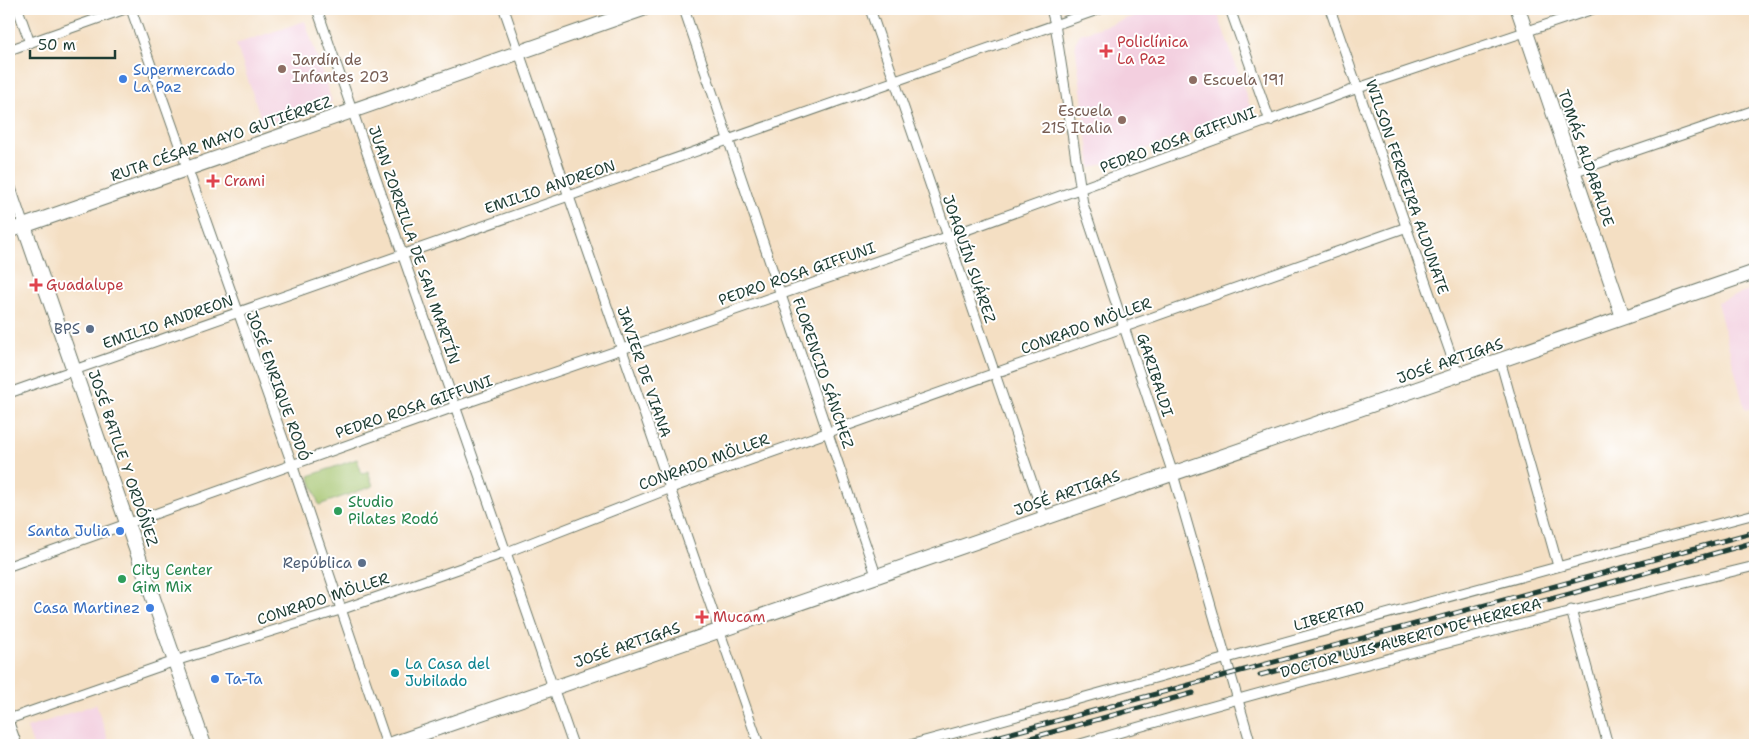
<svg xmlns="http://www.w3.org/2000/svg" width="1764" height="754" font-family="'Shantell Sans',sans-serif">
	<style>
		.built { fill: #f3cfdf }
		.green { fill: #a2c26b; stroke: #608050 }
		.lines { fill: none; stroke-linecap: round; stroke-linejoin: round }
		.street-casing { stroke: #6a7666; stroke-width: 11 }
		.secondary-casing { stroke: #6a7666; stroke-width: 16 }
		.street { stroke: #fff; stroke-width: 9 }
		.secondary { stroke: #fff; stroke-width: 14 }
		.rail-casing { stroke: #1f3d34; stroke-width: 5 }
		.rail { stroke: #fff; stroke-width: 3; stroke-dasharray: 9; stroke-linecap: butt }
		.health-dot { fill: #e0444e; stroke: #fff; stroke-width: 2 }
		.education-dot { fill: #8d6e63; stroke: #fff; stroke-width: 2 }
		.shop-dot { fill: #3f7fe0; stroke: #fff; stroke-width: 2 }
		.service-dot { fill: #5c6f8a; stroke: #fff; stroke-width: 2 }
		.leisure-dot { fill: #2e9e5b; stroke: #fff; stroke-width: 2 }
		.culture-dot { fill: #0f9aa8; stroke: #fff; stroke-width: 2 }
		.labels { text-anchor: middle; stroke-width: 4; stroke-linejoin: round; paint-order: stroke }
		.health-label { font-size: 15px; fill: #be3a42; stroke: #fff; text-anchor: start }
		.education-label { font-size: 15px; fill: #785e54; stroke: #fff; text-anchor: start }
		.shop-label { font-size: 15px; fill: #366cbe; stroke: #fff; text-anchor: start }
		.street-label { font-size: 15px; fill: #1f3d34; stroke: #fff }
		.service-label { font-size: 15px; fill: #4e5e75; stroke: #fff; text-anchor: end }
		.leisure-label { font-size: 15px; fill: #27864d; stroke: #fff; text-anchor: start }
		.culture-label { font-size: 15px; fill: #0d838f; stroke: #fff; text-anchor: start }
	</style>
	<rect width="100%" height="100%" fill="#fff"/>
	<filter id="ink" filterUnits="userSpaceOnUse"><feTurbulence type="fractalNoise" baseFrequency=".02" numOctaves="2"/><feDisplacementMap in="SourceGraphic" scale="10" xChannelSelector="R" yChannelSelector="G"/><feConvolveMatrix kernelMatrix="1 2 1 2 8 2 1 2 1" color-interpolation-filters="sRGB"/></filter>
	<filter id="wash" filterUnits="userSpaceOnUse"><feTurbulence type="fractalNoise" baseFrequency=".0096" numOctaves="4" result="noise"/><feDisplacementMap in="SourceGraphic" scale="20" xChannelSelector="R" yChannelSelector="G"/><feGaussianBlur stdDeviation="1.12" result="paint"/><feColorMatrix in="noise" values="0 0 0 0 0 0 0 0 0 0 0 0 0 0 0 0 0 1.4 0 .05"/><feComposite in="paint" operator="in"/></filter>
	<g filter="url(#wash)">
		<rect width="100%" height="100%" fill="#f4dfc3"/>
		<g class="built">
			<path d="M1155,9h61l36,103 -161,56 -16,-125 5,-9z"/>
			<path d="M305,21l27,81 -69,23 -27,-81z"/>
			<path d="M1755,289v118l-10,3 -28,-108z"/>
			<path d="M96,704l14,41h-77l-6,-17z"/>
		</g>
		<path class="green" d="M357,459l5,15 6,-3 5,15 -54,19 -10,-29z"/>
	</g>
	<g filter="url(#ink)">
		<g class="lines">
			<defs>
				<g id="street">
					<path d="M18,9l12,34"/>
					<path d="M131,9l161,455 95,281"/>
					<path d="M317,9l256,736"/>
					<path d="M504,9l255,736"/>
					<path d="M684,9l192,566"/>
					<path d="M870,9l174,508"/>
					<path d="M1051,9l4,15 28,180 90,270 78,271"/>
					<path d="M1230,9l40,112"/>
					<path d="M1330,9l128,366"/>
					<path d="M9,50l116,-41"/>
					<path d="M1573,172l182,-62"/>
					<path d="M9,182l15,44"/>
					<path d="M1500,360l58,206"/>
					<path d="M9,393l1091,-384"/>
					<path d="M9,566l448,-160 490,-169 411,-149 235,-79"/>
					<path d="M1571,610l37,135"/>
					<path d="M9,719l166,-58 165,-51 167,-58 164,-64 736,-261"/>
					<path d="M9,723l8,22"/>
					<path d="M910,745c282,-76 563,-157 845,-231"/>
					<path d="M1077,745c224,-66 451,-124 678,-179"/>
				</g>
				<g id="secondary">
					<path d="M1518,9l105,308"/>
					<path d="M24,226l180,519"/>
					<path d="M9,231l634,-222"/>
					<path d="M389,745l1366,-473"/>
				</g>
			</defs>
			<use href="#street" class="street-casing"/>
			<use href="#secondary" class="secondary-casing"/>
			<use href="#street" class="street"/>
			<use href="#secondary" class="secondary"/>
			<defs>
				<g id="rail">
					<path d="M1260,675l306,-80 189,-53"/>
					<path d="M967,745l788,-213"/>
					<path d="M1005,745l188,-52"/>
				</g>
			</defs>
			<use href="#rail" class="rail-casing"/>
			<use href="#rail" class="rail"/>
		</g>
	</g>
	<g class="health-dot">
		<path d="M1103.5 43.5h5v5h5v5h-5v5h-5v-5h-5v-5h5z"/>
		<path d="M210.5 173.5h5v5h5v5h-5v5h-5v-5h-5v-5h5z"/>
		<path d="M33.5 277.5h5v5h5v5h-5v5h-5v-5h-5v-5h5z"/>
		<path d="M699.5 609.5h5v5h5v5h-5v5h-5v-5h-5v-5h5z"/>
	</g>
	<g class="education-dot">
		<circle cx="282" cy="69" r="5"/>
		<circle cx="1193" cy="80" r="5"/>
		<circle cx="1122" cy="120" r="5"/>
	</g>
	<g class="shop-dot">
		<circle cx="123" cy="79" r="5"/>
		<circle cx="120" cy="531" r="5"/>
		<circle cx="150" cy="608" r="5"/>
		<circle cx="215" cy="679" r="5"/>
	</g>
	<g class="service-dot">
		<circle cx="90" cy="329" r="5"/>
		<circle cx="362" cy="563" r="5"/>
	</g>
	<g class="leisure-dot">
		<circle cx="338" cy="511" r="5"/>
		<circle cx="122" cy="579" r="5"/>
	</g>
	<circle class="culture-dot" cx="395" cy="673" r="5"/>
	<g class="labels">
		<g class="health-label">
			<text x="1117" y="47">Policlínica<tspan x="1117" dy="17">La Paz</tspan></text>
			<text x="224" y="186">Crami</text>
			<text x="46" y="290">Guadalupe</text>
			<text x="713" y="622">Mucam</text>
		</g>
		<g class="education-label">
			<text x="292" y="65">Jardín de<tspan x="292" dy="17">Infantes 203</tspan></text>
			<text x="1203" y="85">Escuela 191</text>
			<text x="1112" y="116" text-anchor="end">Escuela<tspan x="1112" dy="17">215 Italia</tspan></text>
		</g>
		<g class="shop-label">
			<text x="133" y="75">Supermercado<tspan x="133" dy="17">La Paz</tspan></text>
			<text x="110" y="536" text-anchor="end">Santa Julia</text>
			<text x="140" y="613" text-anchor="end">Casa Martinez</text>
			<text x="225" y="684">Ta-Ta</text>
		</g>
		<g class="street-label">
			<text transform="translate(221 139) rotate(-19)" y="5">RUTA CÉSAR MAYO GUTIÉRREZ</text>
			<text transform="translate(1178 140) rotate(-20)" y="5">PEDRO ROSA GIFFUNI</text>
			<text transform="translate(1586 158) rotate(71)" y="5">TOMÁS ALDABALDE</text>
			<text transform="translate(550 187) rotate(-19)" y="5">EMILIO ANDREON</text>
			<text transform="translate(1407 187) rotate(71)" y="5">WILSON FERREIRA ALDUNATE</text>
			<text transform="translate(414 245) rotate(71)" y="5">JUAN ZORRILLA DE SAN MARTÍN</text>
			<text transform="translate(969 259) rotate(71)" y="5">JOAQUÍN SUÁREZ</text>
			<text transform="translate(797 274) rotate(-19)" y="5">PEDRO ROSA GIFFUNI</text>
			<text transform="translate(168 322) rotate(-19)" y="5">EMILIO ANDREON</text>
			<text transform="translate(1086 326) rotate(-20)" y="5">CONRADO MÖLLER</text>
			<text transform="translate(1450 361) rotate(-19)" y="5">JOSÉ ARTIGAS</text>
			<text transform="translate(644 372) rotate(71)" y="5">JAVIER DE VIANA</text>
			<text transform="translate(823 373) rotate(71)" y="5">FLORENCIO SÁNCHEZ</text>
			<text transform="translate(1155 375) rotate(72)" y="5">GARIBALDI</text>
			<text transform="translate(278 386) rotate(70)" y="5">JOSÉ ENRIQUE RODÓ</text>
			<text transform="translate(414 407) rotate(-19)" y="5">PEDRO ROSA GIFFUNI</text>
			<text transform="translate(123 458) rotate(71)" y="5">JOSÉ BATLLE Y ORDÓÑEZ</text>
			<text transform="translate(704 462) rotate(-20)" y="5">CONRADO MÖLLER</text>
			<text transform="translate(1067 493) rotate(-19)" y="5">JOSÉ ARTIGAS</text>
			<text transform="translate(323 599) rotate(-18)" y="5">CONRADO MÖLLER</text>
			<text transform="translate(1329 616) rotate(-16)" y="5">LIBERTAD</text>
			<text transform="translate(1411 638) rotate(-15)" y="5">DOCTOR LUIS ALBERTO DE HERRERA</text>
			<text transform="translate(627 645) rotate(-19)" y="5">JOSÉ ARTIGAS</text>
		</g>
		<g class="service-label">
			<text x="80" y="334">BPS</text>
			<text x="352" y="568">República</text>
		</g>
		<g class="leisure-label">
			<text x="348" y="507">Studio<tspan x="348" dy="17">Pilates Rodó</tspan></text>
			<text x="132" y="575">City Center<tspan x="132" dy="17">Gim Mix</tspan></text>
		</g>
		<g class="culture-label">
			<text x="405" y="669">La Casa del<tspan x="405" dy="17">Jubilado</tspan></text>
		</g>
	</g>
	<rect width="1764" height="754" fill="none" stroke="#fff" stroke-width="30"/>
	<path d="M30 50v8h85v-8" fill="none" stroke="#1f3d34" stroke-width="2.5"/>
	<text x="38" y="50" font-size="15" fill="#1f3d34" stroke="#ffffff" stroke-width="4" paint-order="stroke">50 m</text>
</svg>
